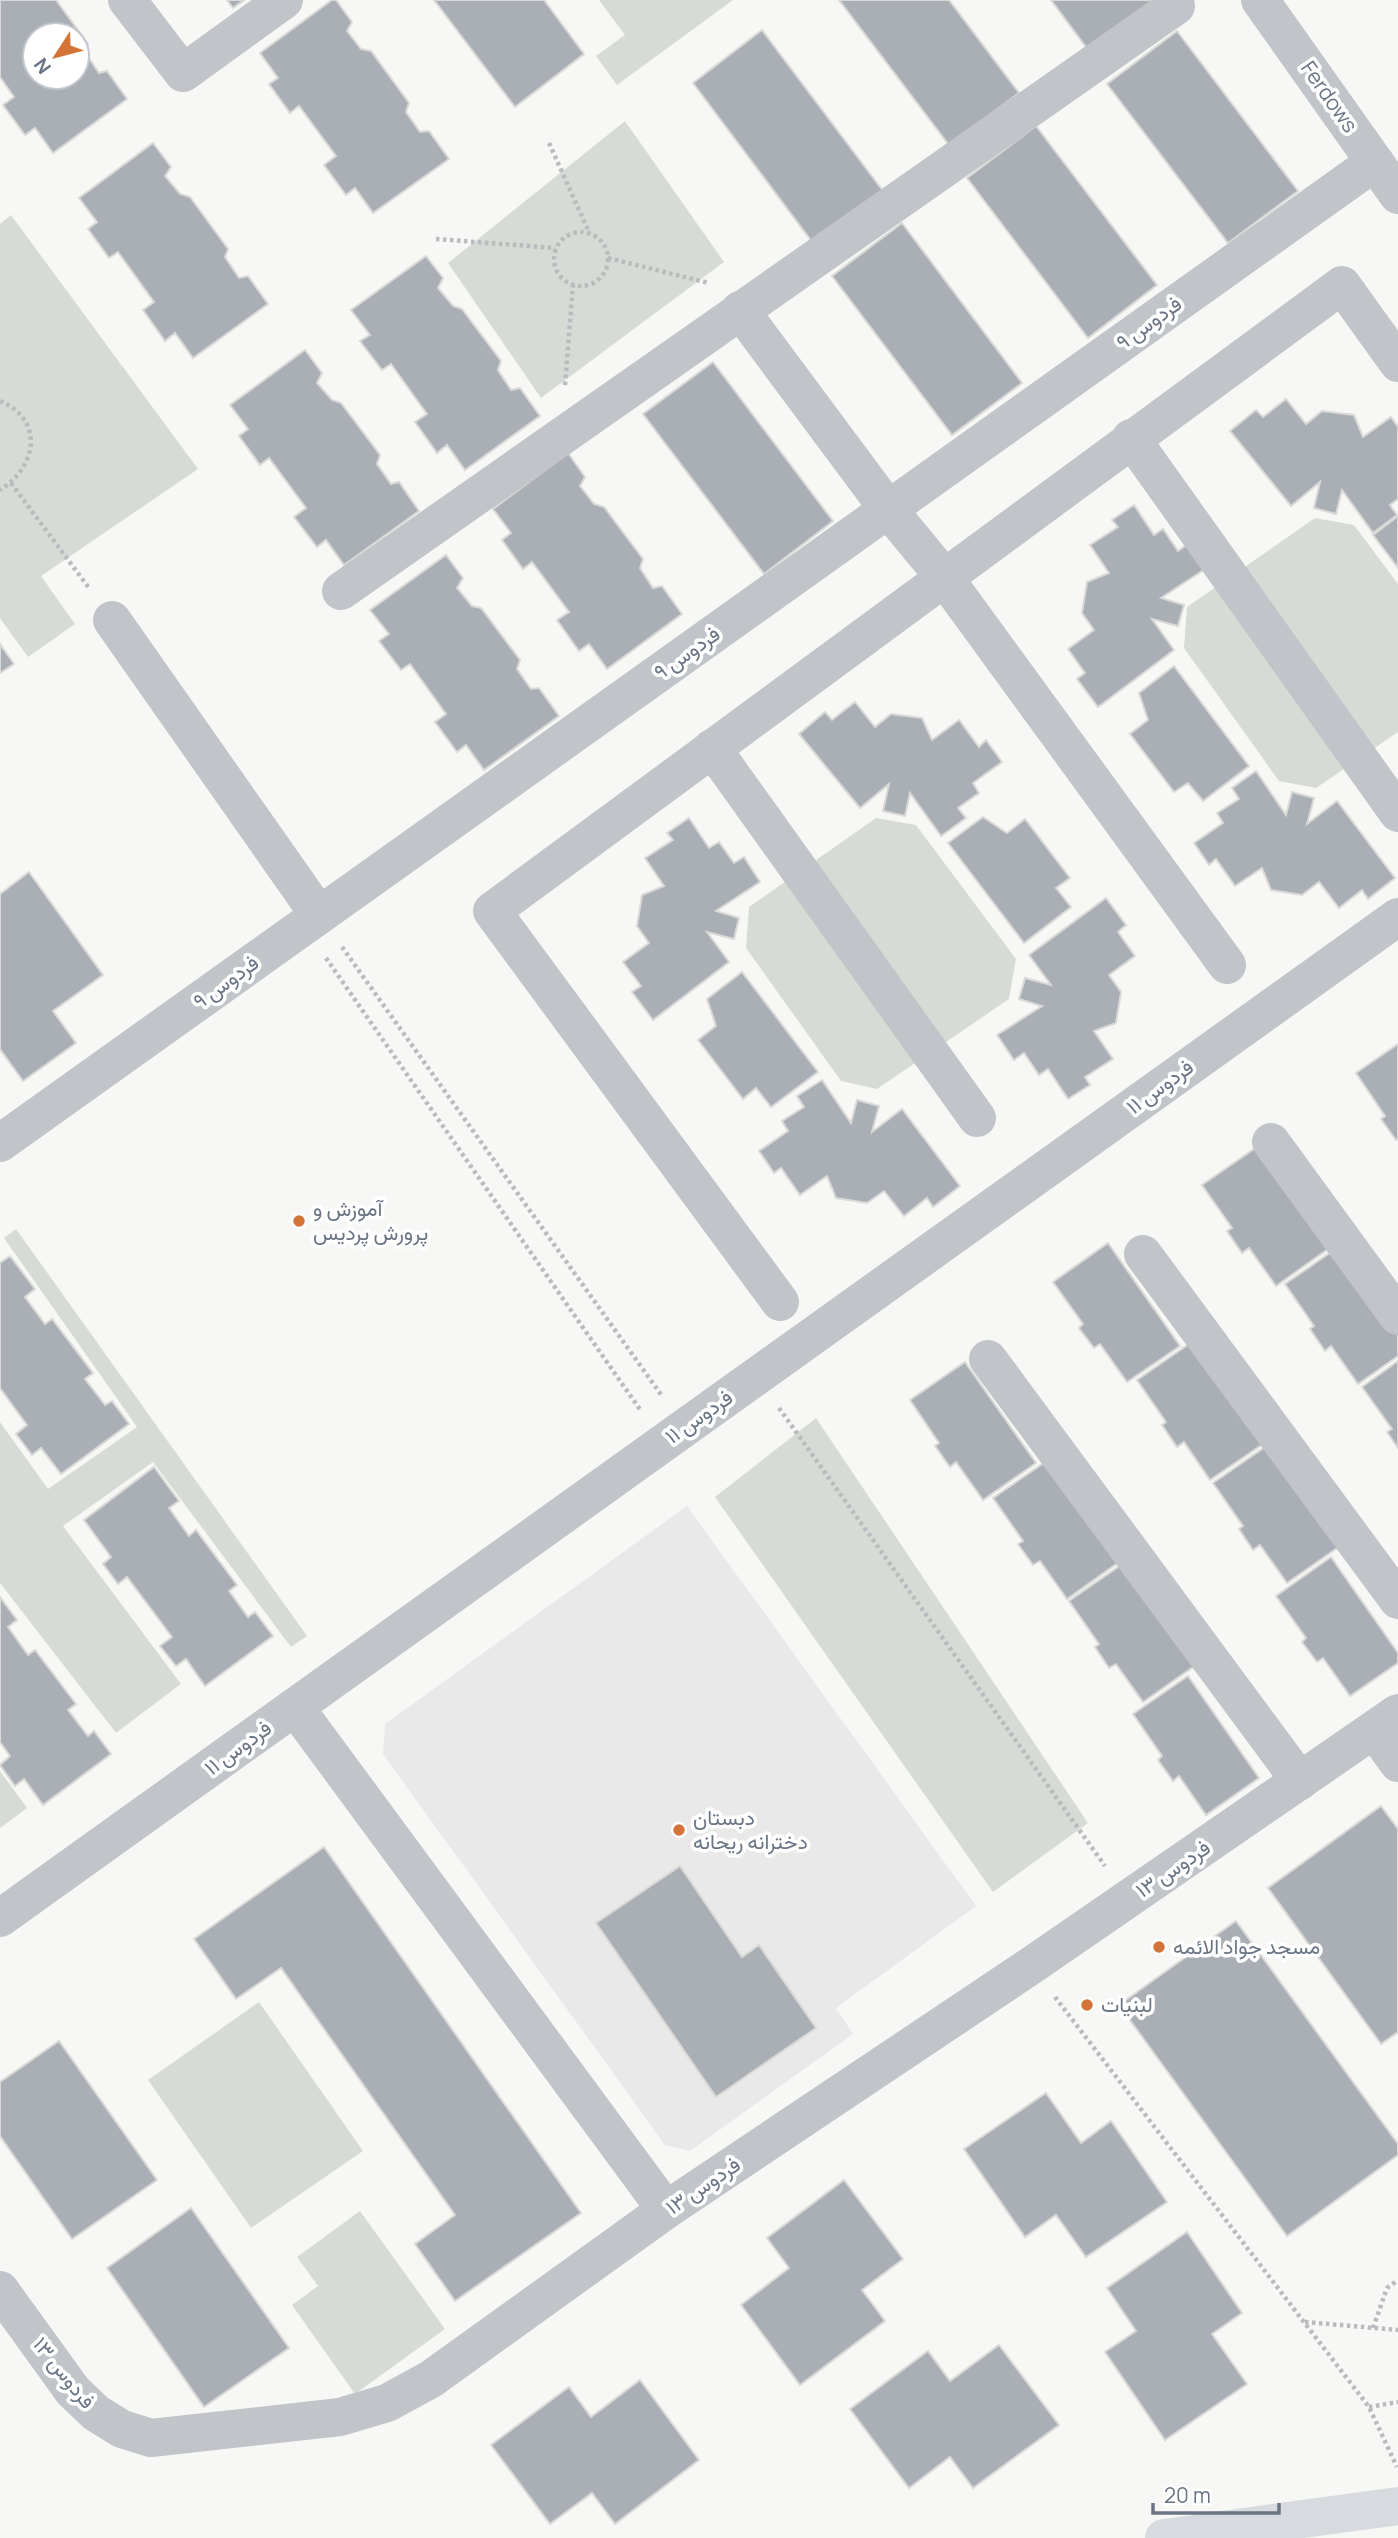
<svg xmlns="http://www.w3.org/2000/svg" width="1398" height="2538" font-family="Manrope,Vazirmatn,sans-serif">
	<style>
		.built { fill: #e8e9e8 }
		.green { fill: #d6dcd5 }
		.building { fill: #aaafb6; stroke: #d9d9d7; stroke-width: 2; fill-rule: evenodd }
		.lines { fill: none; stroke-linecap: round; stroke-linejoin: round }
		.path { stroke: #b9bbbe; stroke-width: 4.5; stroke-dasharray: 3.5 3.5; stroke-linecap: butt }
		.minor { stroke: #c1c4c8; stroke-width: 38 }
		.major { stroke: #d7dade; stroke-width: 38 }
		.poi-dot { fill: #d57438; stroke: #fff; stroke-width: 2.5 }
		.labels { text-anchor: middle; stroke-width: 7; stroke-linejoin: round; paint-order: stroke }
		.street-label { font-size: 21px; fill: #697484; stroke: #fff }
		.poi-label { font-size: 21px; fill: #697484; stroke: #fff; text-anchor: start }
	</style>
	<rect width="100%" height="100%" fill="#f7f8f5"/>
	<path class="built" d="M687,1506l289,400 -140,102 17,26 -163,117 -25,-6 -282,-391 2,-30z"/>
	<g class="green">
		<path d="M599,0h134l-116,85 -21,-29 29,-21z"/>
		<path d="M625,121l99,141 -183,136 -93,-135z"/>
		<path d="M11,215l187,254 -157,107 34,48 -47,33 -28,-39v-394z"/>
		<path d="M1315,518l39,7 44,59v148l-82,56 -37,-7 -95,-133 3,-41z"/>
		<path d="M876,818l40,7 100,134 -7,40 -132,90 -36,-8 -95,-133 3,-41z"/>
		<path d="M16,1229l291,407 -16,11 -138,-185 -90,64 118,158 -65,49 -116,-150v-161l48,67 89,-62 -133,-189z"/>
		<path d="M816,1418l272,405 -95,69 -278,-395z"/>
		<path d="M0,1771l27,37 -27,20z"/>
		<path d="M259,2002l104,149 -112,77 -103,-148z"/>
		<path d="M360,2211l85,118 -90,65 -63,-89 26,-19 -21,-29z"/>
	</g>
	<g class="building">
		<path d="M0,0h56l32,44 -3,8 14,21 8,-2 20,28 -74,54 -18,-25 -10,7 -22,-30 11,-8 -14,-20zM35,35h42v42h-42z"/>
		<path d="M227,0h17l-11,8z"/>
		<path d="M332,0h4l16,22 -5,9 14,18 10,2 38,52 -3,9 14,20 9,-1 20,28 -76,54 -18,-25 -9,7 -22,-30 12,-9 -37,-50 -9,7 -21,-29 9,-6 -18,-25z"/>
		<path d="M434,0h110l40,54 -69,53z"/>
		<path d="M839,0h110l70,93 -70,52z"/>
		<path d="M1051,0h105l-67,51z"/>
		<path d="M762,30l121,161 -70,52 -120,-160z"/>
		<path d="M1177,31l121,160 -70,52 -121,-159z"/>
		<path d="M1036,126l121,159 -69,53 -121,-160z"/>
		<path d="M153,143l18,24 -6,9 15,18 10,3 38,52 -3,8 14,21 9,-2 20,28 -75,54 -18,-25 -10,8 -22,-31 11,-8 -36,-50 -9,6 -21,-29 9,-7 -18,-24z"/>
		<path d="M902,223l120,160 -70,52 -120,-159z"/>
		<path d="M426,256l17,22 -5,10 15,18 9,3 39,52 -3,9 13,20 9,-2 20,28 -75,54 -18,-25 -10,8 -22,-31 12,-8 -36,-50 -9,6 -22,-29 10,-6 -19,-25z"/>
		<path d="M305,350l17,23 -5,10 15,17 9,3 39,52 -3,9 14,20 8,-2 20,29 -75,54 -18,-25 -9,7 -23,-30 12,-9 -37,-50 -9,7 -21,-29 9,-7 -18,-24z"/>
		<path d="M713,362l120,159 -69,53 -121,-160z"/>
		<path d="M1286,399l20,25 16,-13 32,4 9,22 28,-20 7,10v72l-8,6 7,10 -24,18 -31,-43 -6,24 -22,-6 6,-26 -29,24 -61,-75 26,-21 7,7z"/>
		<path d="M568,453l17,24 -5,9 14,18 10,3 39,52 -3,9 13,20 9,-2 20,28 -75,55 -18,-25 -10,7 -22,-31 12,-8 -37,-50 -9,7 -21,-29 9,-7 -18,-24z"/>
		<path d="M1134,505l20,30 9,-6 15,22 10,-7 17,25 -44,29 23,7 -6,21 -26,-7 22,31 -76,57 -21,-28 8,-6 -17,-24 26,-19 -12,-17 5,-31 22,-9 -19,-28 28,-18 -6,-7z"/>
		<path d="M1398,516v52l-25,-33z"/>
		<path d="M446,555l17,23 -6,10 15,18 9,2 39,52 -3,9 14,20 8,-1 20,28 -75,54 -18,-25 -9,7 -22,-30 11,-8 -36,-50 -9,6 -22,-29 10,-7 -19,-24z"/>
		<path d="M0,644l14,20 -14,9z"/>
		<path d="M1174,666l75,100 -46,35 -15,-18 -14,9 -44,-58 18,-14 -9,-27z"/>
		<path d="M855,702l20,25 16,-13 31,4 10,22 27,-20 20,27 7,-7 16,22 -29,21 6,10 -21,15 8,10 -25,18 -31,-43 -5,23 -22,-5 6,-27 -29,24 -61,-74 26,-22 7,8z"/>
		<path d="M1256,771l30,44 6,-23 22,6 -7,26 30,-23 58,77 -27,21 -6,-9 -23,18 -20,-26 -17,13 -31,-5 -9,-22 -27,18 -19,-27 -7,6 -15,-22 29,-20 -6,-10 22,-14 -7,-11z"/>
		<path d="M983,817l24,16 18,-14 45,59 -14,10 15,19 -47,36 -76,-100z"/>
		<path d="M689,818l20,30 10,-6 15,21 10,-6 16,25 -44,29 23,7 -5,21 -27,-7 22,30 -76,58 -21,-28 9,-6 -18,-24 26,-19 -12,-17 5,-31 22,-9 -19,-28 28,-18 -6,-7z"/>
		<path d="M29,872l74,103 -50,36 23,32 -53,38 -23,-32v-155z"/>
		<path d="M1106,898l20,27 -8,7 17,24 -26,19 12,17 -5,31 -22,8 19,28 -28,18 5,8 -22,14 -20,-30 -9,6 -15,-22 -10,7 -17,-25 45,-29 -23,-7 6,-21 26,7 -22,-30z"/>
		<path d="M742,972l76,100 -47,35 -15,-19 -13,11 -45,-59 18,-14 -9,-27z"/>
		<path d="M1398,1044v94l-2,2 -15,-21 4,-3 -29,-43z"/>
		<path d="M822,1080l29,43 6,-23 22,6 -7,26 30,-23 58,77 -27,21 -6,-9 -23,18 -20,-25 -17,12 -31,-5 -9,-22 -27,19 -19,-27 -7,5 -15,-22 29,-20 -6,-10 22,-14 -7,-11z"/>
		<path d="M1257,1147l71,102 -52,37 -27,-38 -7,5 -15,-22 5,-3 -30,-43z"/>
		<path d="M1108,1243l72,103 -53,36 -27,-38 -6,4 -15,-20 4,-4 -30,-42z"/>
		<path d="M1340,1246l58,83v27l-40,28 -27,-38 -6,5 -15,-22 4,-3 -29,-42z"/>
		<path d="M10,1256l25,33 -10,8 20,27 7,-5 41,54 -8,6 20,26 7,-4 17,23 -68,50 -20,-26 -9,7 -16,-21 11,-9 -27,-37v-125z"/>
		<path d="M1192,1342l71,102 -53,36 -26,-38 -7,5 -15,-22 4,-3 -29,-42z"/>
		<path d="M1398,1361v87l-11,-16 5,-3 -30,-42z"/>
		<path d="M965,1362l71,101 -53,37 -27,-38 -6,5 -15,-21 4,-3 -29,-43z"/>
		<path d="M1268,1445l72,101 -53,37 -27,-38 -7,5 -14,-21 4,-3 -30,-43z"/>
		<path d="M1048,1460l71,102 -52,37 -27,-38 -7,4 -15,-21 5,-3 -30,-43z"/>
		<path d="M154,1467l25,34 -10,7 20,28 7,-6 41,55 -8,6 19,26 7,-5 18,24 -68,50 -19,-27 -10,7 -16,-20 12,-9 -45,-60 -9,7 -15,-20 8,-7 -27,-37z"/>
		<path d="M1331,1557l67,96v10l-48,33 -27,-38 -6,4 -15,-20 4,-4 -30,-42z"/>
		<path d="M1124,1563l72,102 -53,37 -27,-38 -7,4 -14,-21 4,-3 -30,-43z"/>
		<path d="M0,1597l17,23 -9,7 20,28 7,-5 41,54 -8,6 20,26 6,-5 17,23 -68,51 -19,-26 -9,7 -15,-21 10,-9 -10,-14z"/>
		<path d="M1188,1676l71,102 -53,37 -27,-39 -6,5 -15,-21 4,-4 -29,-42z"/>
		<path d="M1381,1806l17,23v203l-17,12 -113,-156z"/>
		<path d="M324,1847l257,366 -126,88 -40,-57 40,-29 -174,-247 -45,31 -42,-60z"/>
		<path d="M680,1866l62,91 17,-12 57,83 -100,69 -120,-174z"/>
		<path d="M1236,1921l162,223v11l-111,81 -168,-231z"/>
		<path d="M59,2041l98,139 -85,59 -72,-103v-54z"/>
		<path d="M1046,2093l35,50 30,-22 56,81 -81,55 -30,-42 -31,22 -61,-88z"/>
		<path d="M844,2180l59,79 -41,31 23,31 -85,64 -59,-80 48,-37 -22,-30z"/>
		<path d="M191,2208l98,140 -85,59 -97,-139z"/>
		<path d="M1187,2232l55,81 -30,21 35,50 -82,56 -60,-88 31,-21 -29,-43z"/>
		<path d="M999,2345l60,80 -86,63 -23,-31 -41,31 -59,-79 78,-58 22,30z"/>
		<path d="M640,2380l59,80 -84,64 -23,-31 -42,31 -59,-79 78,-58 22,30z"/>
	</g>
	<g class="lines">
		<g class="path">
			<path d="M549,143l40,89"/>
			<circle cx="581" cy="259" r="27"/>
			<path d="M436,239l119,9"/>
			<path d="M608,258l101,25"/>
			<path d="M565,385l8,-100"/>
			<path d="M0,401c45,19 37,66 0,89"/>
			<path d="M11,483l78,105"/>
			<path d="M342,947l320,449"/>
			<path d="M326,958l315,453"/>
			<path d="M779,1408l326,458"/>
			<path d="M1055,1997l314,410 28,60"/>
			<path d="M1305,2322l93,8"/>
			<path d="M1373,2328l14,-40 11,-8"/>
			<path d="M1369,2407l29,-5"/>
		</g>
		<g class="minor">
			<path d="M127,0l56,73 101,-73"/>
			<path d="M1260,0l138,195"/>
			<path d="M740,310l148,199 56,68 283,388"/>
			<path d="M1131,438l267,375"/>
			<path d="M341,591l835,-585"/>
			<path d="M112,620l207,295"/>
			<path d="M712,748l265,370"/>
			<path d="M1271,1142l127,174"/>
			<path d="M0,1143l1375,-981"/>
			<path d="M1143,1254l255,346"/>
			<path d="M780,1302l-288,-391 850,-626 56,78"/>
			<path d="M988,1359l312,422"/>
			<path d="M295,1707l371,503"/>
			<path d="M1375,1731l23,32"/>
			<path d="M0,1918l1398,-1001"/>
			<path d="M0,2290l73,101 23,22 26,16 29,9 189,-21 47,-14 44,-24 235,-169 366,-245 366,-252"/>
		</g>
		<path class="major" d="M1164,2538l234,-32"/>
	</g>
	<g class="poi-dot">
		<circle cx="299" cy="1221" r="7"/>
		<circle cx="679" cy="1830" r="7"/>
		<circle cx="1159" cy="1947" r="7"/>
		<circle cx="1087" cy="2005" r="7"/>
	</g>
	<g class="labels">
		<g class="street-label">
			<text transform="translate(1329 97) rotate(55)" y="7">Ferdows</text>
			<text transform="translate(1149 323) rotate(-36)" y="7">فردوس ۹</text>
			<text transform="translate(687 653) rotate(-35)" y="7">فردوس ۹</text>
			<text transform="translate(226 982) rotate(-36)" y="7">فردوس ۹</text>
			<text transform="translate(1160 1087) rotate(-36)" y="7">فردوس ۱۱</text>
			<text transform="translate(699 1417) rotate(-35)" y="7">فردوس ۱۱</text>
			<text transform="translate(238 1748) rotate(-36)" y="7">فردوس ۱۱</text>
			<text transform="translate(1173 1869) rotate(-34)" y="7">فردوس ۱۳</text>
			<text transform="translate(703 2186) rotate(-34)" y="7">فردوس ۱۳</text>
			<text transform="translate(64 2373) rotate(51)" y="7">فردوس ۱۳</text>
		</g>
		<g class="poi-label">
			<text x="313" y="1216">آموزش و<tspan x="313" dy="24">پرورش پردیس</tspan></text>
			<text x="693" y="1825">دبستان<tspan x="693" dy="24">دخترانه ریحانه</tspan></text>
			<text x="1173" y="1954">مسجد جواد الائمه</text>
			<text x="1101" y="2012">لبنیات</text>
		</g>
	</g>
	<g transform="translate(56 56) rotate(234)"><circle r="33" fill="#ffffff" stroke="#c3c7ce" stroke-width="2"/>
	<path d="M0-5L12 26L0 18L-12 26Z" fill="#d57438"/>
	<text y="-10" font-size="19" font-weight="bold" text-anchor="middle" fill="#697484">N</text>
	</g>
	<path d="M1153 2503v10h126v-10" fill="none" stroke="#697484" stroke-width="3.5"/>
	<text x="1164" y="2503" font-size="21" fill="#697484" stroke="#ffffff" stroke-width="5" paint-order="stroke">20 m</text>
</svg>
